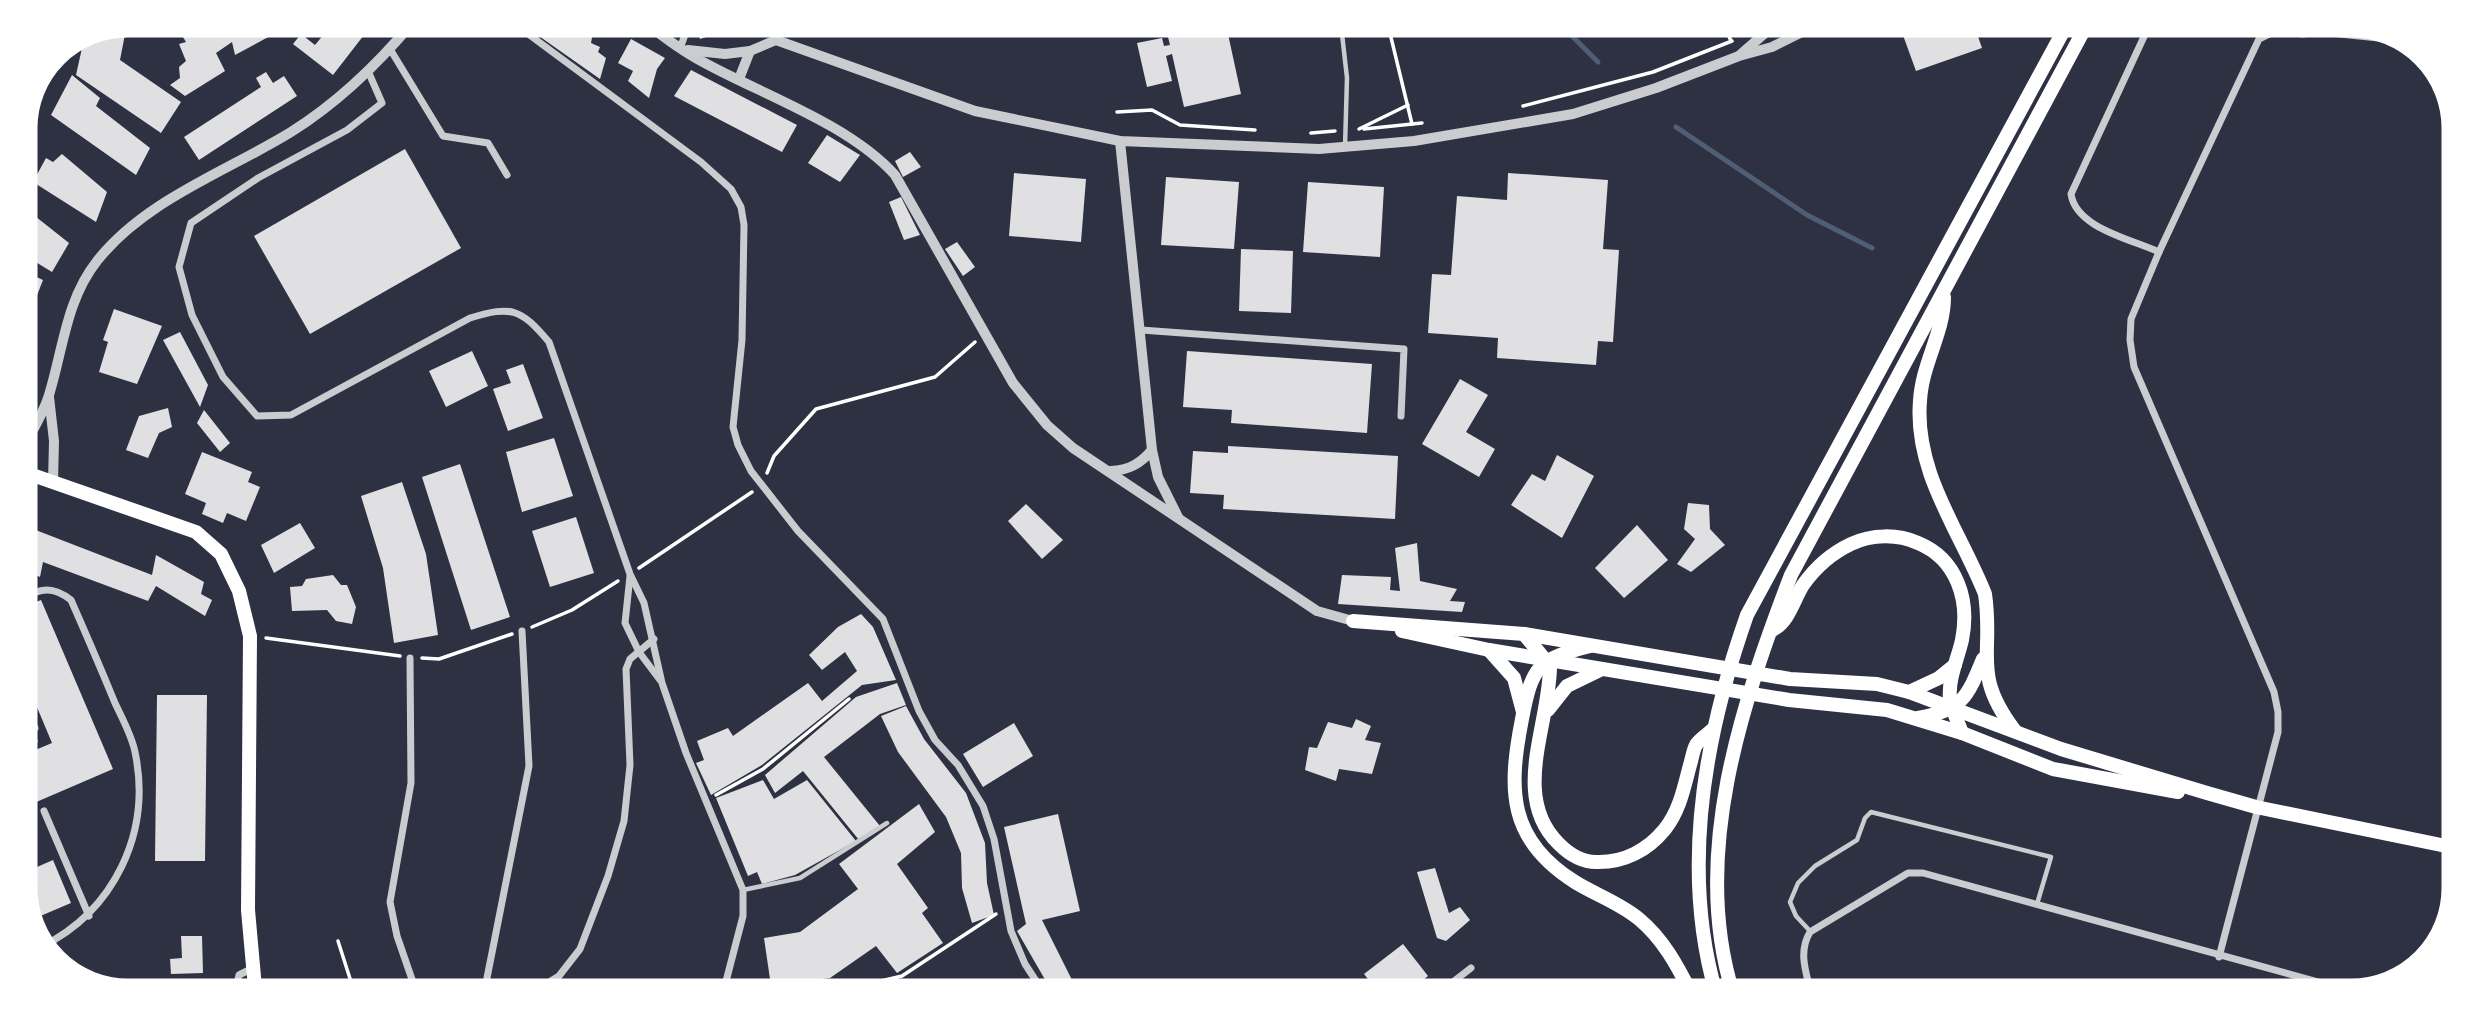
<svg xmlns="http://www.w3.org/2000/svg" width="2479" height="1016" font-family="'Exo 2',sans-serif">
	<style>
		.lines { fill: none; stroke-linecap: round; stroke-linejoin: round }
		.stream { stroke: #4f5d75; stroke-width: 5 }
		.building { fill: #e0e0e3 }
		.path { stroke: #fff; stroke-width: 3.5 }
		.service { stroke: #caccd0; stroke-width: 4.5 }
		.minor { stroke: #caccd0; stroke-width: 7 }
		.tertiary { stroke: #caccd0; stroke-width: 10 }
		.primary { stroke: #fff; stroke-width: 14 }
		.trunk { stroke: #fff; stroke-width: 14 }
		.rim { fill: none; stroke: #fff; stroke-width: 9 }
	</style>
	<rect width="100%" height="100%" fill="#2d3142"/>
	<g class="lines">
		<g class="stream">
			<path d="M1562,26l36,36"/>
			<path d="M1676,127l131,88 65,33"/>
		</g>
	</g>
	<g class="building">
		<path d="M185,21h77l10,14 -37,20 -3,-13 -16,11 9,18 -40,25 -15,-11 10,-7 -1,-11 7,-6 -7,-17 7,-2 -10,-16z"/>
		<path d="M334,22h40l-41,53 -40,-31 8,-10 14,11z"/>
		<path d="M519,22l69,1 6,4 -3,16 9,4 -2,5 8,6 -6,21z"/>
		<path d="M694,23h51v1l-45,15z"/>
		<path d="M1165,25h72l2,6 -11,3 13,60 -57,13 -12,-53 -6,2 6,25 -25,6 -10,-44 25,-5 2,8 6,-1z"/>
		<path d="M113,27l13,2 -6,31 61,42 -20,31 -85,-58 8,-36z"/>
		<path d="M1900,27h28l2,7 11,-4 -1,-3 35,1 7,20 -66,23z"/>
		<path d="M631,39l34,19 -8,11 -8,29 -21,-17 5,-10 -15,-8z"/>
		<path d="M691,70l106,55 -15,27 -108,-56z"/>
		<path d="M266,72l7,11 11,-7 13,20 -98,64 -15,-23 77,-50 -5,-9z"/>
		<path d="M72,75l28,23 -4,8 54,42 -14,27 -85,-60z"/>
		<path d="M827,135l33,20 -20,27 -32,-19z"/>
		<path d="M405,149l56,99 -151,86 -56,-98z"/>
		<path d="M910,152l11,15 -18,10 -8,-16z"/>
		<path d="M62,154l45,38 -11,30 -63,-40 13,-24 7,4z"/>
		<path d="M1014,173l72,6 -5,63 -72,-6z"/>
		<path d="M1508,173l100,7 -5,69 16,1 -6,92 -15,-1 -2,24 -99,-7 1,-20 -70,-5 4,-59 19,1 6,-79 50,4z"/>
		<path d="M1166,177l73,5 -5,67 -73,-4z"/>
		<path d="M1308,182l76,5 -4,70 -77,-5z"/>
		<path d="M901,197l19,38 -16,5 -15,-38z"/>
		<path d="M21,205l48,38 -17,29 -31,-19z"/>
		<path d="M957,242l18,25 -12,9 -18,-27z"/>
		<path d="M1241,249l52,2 -2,62 -52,-2z"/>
		<path d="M21,270l22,10 -16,41 -6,-3z"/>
		<path d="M114,309l48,17 -25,58 -38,-12 9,-30 -5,-2z"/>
		<path d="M180,332l28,53 -8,22 -37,-67z"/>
		<path d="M472,351l16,35 -42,21 -17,-36z"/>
		<path d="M1187,351l185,13 -5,69 -136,-10 1,-13 -49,-3z"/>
		<path d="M523,364l20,54 -35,13 -15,-42 18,-6 -5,-13z"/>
		<path d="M1460,379l28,16 -22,37 29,17 -16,28 -57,-33z"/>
		<path d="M168,408l4,19 -13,6 -11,25 -22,-8 13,-34z"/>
		<path d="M204,410l26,33 -10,9 -23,-29z"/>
		<path d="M554,438l19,58 -51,16 -16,-60z"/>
		<path d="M1228,446l170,10 -3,63 -172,-10 1,-14 -34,-2 3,-42 35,2z"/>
		<path d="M202,452l50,20 -4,10 12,5 -14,34 -19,-8 -4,10 -21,-9 4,-11 -21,-9z"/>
		<path d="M1557,455l37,21 -32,62 -51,-33 21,-31 13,7z"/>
		<path d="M460,464l50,153 -39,13 -49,-153z"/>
		<path d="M402,482l24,72 12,81 -44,8 -11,-75 -22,-72z"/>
		<path d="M21,498l12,5 -12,30z"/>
		<path d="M1688,503l21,2 1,24 15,16 -34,27 -14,-8 18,-25 -11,-10z"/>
		<path d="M1026,504l37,36 -21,19 -34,-38z"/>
		<path d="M576,517l18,56 -44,14 -18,-56z"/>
		<path d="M300,523l15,25 -41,25 -13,-28z"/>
		<path d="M1637,525l31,35 -44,38 -29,-30z"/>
		<path d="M33,529l119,46 4,-20 48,27 -3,12 11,6 -7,16 -49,-30 -8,15 -105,-39 -3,15 -16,-7 9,-15 -8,-3z"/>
		<path d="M1417,543l3,38 37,8 -7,12 15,1 -3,10 -124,-8 4,-29 49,2 -1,13 10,1 -5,-43z"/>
		<path d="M333,575l8,10h6l9,22 -4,17 -16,-3 -9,-11 -35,1 -2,-24 12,-1 4,-7z"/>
		<path d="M41,600l72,169 -79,34 -13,-31v-16l31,-13 -31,-74v-61z"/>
		<path d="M861,614l12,13 23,53 -34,5 -100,80 -51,30 -15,-32 8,-3 -7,-19 31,-13 5,8 75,-53 14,18 35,-30 -12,-19 -23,18 -13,-15 29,-28z"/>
		<path d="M897,683l9,22 -26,9 -56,43 56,69 -21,14 -56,-69 -28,22 -10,-18 91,-78z"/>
		<path d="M157,695h50l-2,166h-50z"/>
		<path d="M906,706l18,33 42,54 19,50 2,40 7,32 -22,8 -10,-35 -1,-35 -15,-36 -48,-65 -17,-36z"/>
		<path d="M1356,719l15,7 -6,14 16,3 -9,31 -33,-5 -3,12 -31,-11 4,-23 8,1 11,-26 24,6z"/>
		<path d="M1014,723l19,33 -50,31 -20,-33z"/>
		<path d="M763,780l11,19 33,-19 49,61 -61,34 -33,9 -5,-12 -9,4 -32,-78z"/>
		<path d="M919,804l16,28 -38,32 31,44 -6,5 21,30 -46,30 -21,-27 -46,32 -59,8 -7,-48 36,-6 58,-43 -19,-25z"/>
		<path d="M1058,814l22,97 -38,9 35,70h-26l-34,-59 9,-7 -22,-97z"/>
		<path d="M53,860l18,43 -40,17 -10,-25v-21z"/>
		<path d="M1435,868l14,45 11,-6 10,13 -24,21 -9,-3 -20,-66z"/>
		<path d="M181,936h21l1,37 -32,1 -1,-15 12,-1z"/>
		<path d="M1403,944l25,32 -20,16h-30l-14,-18z"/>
	</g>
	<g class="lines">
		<g class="path">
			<path d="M1388,25l24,99"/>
			<path d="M1725,27l6,14"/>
			<path d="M1523,106l130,-34 79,-31"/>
			<path d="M1117,112l35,-2 28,15 75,5"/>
			<path d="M1359,129l49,-24"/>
			<path d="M1364,129l58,-6"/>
			<path d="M1311,133l24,-2"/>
			<path d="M767,473l7,-17 42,-47 119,-32 40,-35"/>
			<path d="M639,568l113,-76"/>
			<path d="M532,627l40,-17 46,-29"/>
			<path d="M266,638l134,18"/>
			<path d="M422,658l17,1 73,-25"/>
			<path d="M21,747l15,-6"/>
			<path d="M21,792l10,24"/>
			<path d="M716,795l47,-26 86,-70"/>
			<path d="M338,941l15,47"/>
			<path d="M843,990l59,-14 94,-62"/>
		</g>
		<g class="service">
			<path d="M1341,25l6,53 -2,69"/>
			<path d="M743,890l57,-12 87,-55"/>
			<path d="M1810,931l-14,-15 -6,-14 8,-19 17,-17 42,-26 8,-22 6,-6 180,45 -14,47"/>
		</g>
		<g class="minor">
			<path d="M512,22l189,140 30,27 10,18 3,18 -2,115 -9,87 5,18 13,26 47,60 85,88 36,92 16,29 23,25 25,41 11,33 17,92 14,33 17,26"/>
			<path d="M2148,28l-77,166c5,34 60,45 88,58"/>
			<path d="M2278,29l24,5 19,-2 86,9"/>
			<path d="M681,46l8,-23"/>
			<path d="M390,49l53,87 45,7 19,32"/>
			<path d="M368,71l14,32 -35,27 -89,48 -67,45 -12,44 13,48 31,62 34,39 34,-1 179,-97c42,-13 51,-9 79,24l81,232 14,29 18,80 24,70 57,137v26l-19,73"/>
			<path d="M1141,330l263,19 -3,67"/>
			<path d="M630,576l-5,47 14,29 21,28"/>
			<path d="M21,598c21,-10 32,-12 50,2 15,34 30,69 44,103 7,15 17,33 20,49 17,81 -21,159 -94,195"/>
			<path d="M410,658l1,125 -21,119 7,34 18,52"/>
			<path d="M21,693l14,35"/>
			<path d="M44,811l45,105"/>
			<path d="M2219,957l59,-225v-20l-4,-20 -140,-325 -4,-27 1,-21 28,-67 100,-213 20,-10"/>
			<path d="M236,988l3,-13 14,-7"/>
			<path d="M485,988l44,-222 -7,-135"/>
			<path d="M538,989l21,-13 21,-27 28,-73 16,-55 6,-56 -4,-96 4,-10 24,-20"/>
			<path d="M1440,992l31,-24"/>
			<path d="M1811,993c-5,-21 -13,-41 -1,-61l98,-59h15l435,120"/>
		</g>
		<g class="tertiary">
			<path d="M646,23c15,12 40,30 57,39 60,33 146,62 192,113l118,208 34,42 26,23 244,163 36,10"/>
			<path d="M688,50l37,4 25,-3"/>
			<path d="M1741,54l31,-27"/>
			<path d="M739,79l11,-28 26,-11 199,71 145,30 199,8 95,-8 159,-27 83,-26 83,-32 33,-9 40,-20"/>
			<path d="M1120,141l32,309 6,27 20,40"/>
			<path d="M49,397l5,44 -1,41"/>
			<path d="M21,453c9,-19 22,-38 28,-58 14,-45 17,-95 48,-134 48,-61 129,-89 194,-129 48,-30 86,-67 122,-110"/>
			<path d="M1111,471c18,-1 29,-7 41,-21"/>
		</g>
		<g class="primary">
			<path d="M21,471l175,61 25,22 18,37 11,45 -2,274 7,78"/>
			<path d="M1353,621l171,13 266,45 87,5 32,8 152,57 146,44 49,14 195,40"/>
			<path d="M1402,631l87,19 300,50 98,10 75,23 91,36 125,23"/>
		</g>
		<g class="trunk">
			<path d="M1944,297c0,36 -22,66 -24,104 -6,71 40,130 65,193 9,61 -14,79 30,137"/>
			<path d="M1774,629c15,-8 20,-30 29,-44 12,-17 29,-32 48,-41 21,-10 47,-10 67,-1 39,16 52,57 44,97 -4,18 -14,39 -12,58 2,12 8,24 12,35"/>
			<path d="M1524,634l26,32c0,58 -40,131 9,178 10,10 23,18 37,18 28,1 52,-12 69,-33 15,-19 19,-42 25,-64 2,-6 3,-15 6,-20 4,-6 11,-10 16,-15"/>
			<path d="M1590,646c-52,13 -58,20 -68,73 -14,71 -14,121 53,163 21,13 45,21 64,37 24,20 38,46 52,74"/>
			<path d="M1489,650l25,28 9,34"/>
			<path d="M1909,692l30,-14 16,-13"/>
			<path d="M1548,710l19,-24 35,-17"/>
			<path d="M1918,718c44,-8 49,-20 65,-59"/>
			<path d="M1716,993c-36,-124 -11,-259 31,-378l318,-587"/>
			<path d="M1733,993c-43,-137 9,-290 58,-418l294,-547"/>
		</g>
	</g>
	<path d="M0 0H2479V1016H0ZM128 33H2351A95 95 0 0 1 2446 128V888A95 95 0 0 1 2351 983H128A95 95 0 0 1 33 888V128A95 95 0 0 1 128 33Z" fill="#fff" fill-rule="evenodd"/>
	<path class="rim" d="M128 33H2351A95 95 0 0 1 2446 128V888A95 95 0 0 1 2351 983H128A95 95 0 0 1 33 888V128A95 95 0 0 1 128 33Z"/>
</svg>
